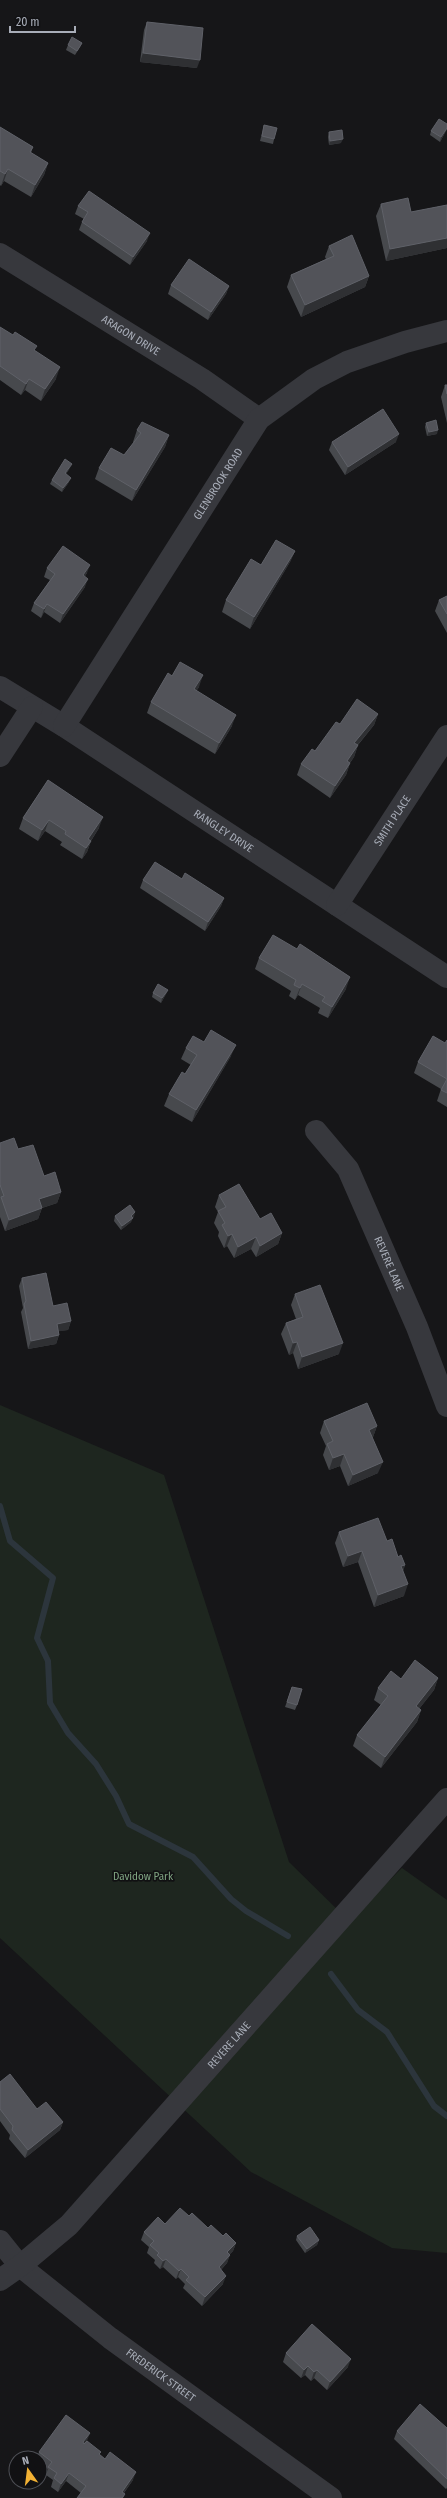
<svg xmlns="http://www.w3.org/2000/svg" width="447" height="2498" font-family="'Fira Sans Condensed',sans-serif">
	<style>
		.green { fill: #1e261f }
		.lines { fill: none; stroke-linecap: round; stroke-linejoin: round }
		.stream { stroke: #2c353c; stroke-width: 6 }
		.minor { stroke: #37383d; stroke-width: 22 }
		.wall { fill: #47494d }
		.shaded-wall { fill: #2f3033 }
		.building { fill: #525359; stroke: #5f6168 }
		.labels { text-anchor: middle; stroke-width: 3.5; stroke-linejoin: round; paint-order: stroke }
		.street-label { font-size: 11px; fill: #a8adb8; stroke: #111113 }
		.park-label { font-size: 11px; fill: #7fa381; stroke: #111113 }
	</style>
	<rect width="100%" height="100%" fill="#161618"/>
	<path class="green" d="M0,1405l164,70 125,387 60,59 53,-53 45,32v353l-55,-5 -141,-76 -251,-234z"/>
	<g class="lines">
		<g class="stream">
			<path d="M0,1506l10,35 43,37 -16,60 11,23 2,42 18,30 28,31 20,32 13,28 64,33 38,42 15,12 42,25"/>
			<path d="M331,1974l27,36 29,22 47,74 13,10"/>
		</g>
		<g class="minor">
			<path id="s1" d="M0,254l202,125 57,40"/>
			<path id="s2" d="M0,687l64,39 383,251"/>
			<path id="s3" d="M64,726l195,-307 55,-40 33,-17 58,-20 42,-11"/>
			<path d="M0,756l32,-49"/>
			<path id="s4" d="M337,905l110,-169"/>
			<path id="s5" d="M316,1131l32,38 69,158 30,79"/>
			<path id="s6" d="M0,2241l20,25 90,72 221,160"/>
			<path id="s7" d="M0,2280l20,-14 49,-41 378,-426"/>
		</g>
	</g>
	<g class="wall">
		<path d="M147,22l50,46 -57,-6 4,-32z"/>
		<path d="M82,43l-2,4 -5,8 -9,-5 2,-5z"/>
		<path d="M447,124v5l-7,13 -10,-7 1,-4z"/>
		<path d="M264,125l10,14 -1,5 -13,-3z"/>
		<path d="M0,127l33,20 -2,6 17,10 -4,12 -13,22 -27,-16 -3,5 -1,-1z"/>
		<path d="M329,132l12,11 -12,2 -1,-8z"/>
		<path d="M381,204l30,8 36,-7v43l-61,13 -10,-45z"/>
		<path d="M78,206l69,35 -17,24 -51,-35 3,-8 2,-3 -9,-5z"/>
		<path d="M329,246l40,30 -4,11 -64,30 -14,-30 4,-12 35,-16 -1,-2z"/>
		<path d="M171,285l58,1 -3,8 -18,26 -40,-26z"/>
		<path d="M0,327l35,24 21,28 -15,22 -16,-11 -4,5 -21,-15z"/>
		<path d="M445,385h2v38l-6,-26z"/>
		<path d="M426,423l11,11 -10,2 -2,-9z"/>
		<path d="M137,430l32,5 -4,12 -33,54 -37,-22 4,-11 25,-13 10,-13h-1z"/>
		<path d="M332,442h64l-51,33 -16,-25z"/>
		<path d="M70,468l-4,6 3,8 -7,10 -12,-8 2,-4z"/>
		<path d="M295,551l-5,11 -40,67 -28,-17 4,-12 35,-35z"/>
		<path d="M47,568l40,5 -2,3v11l-25,36 -16,-11 -3,6 -10,-7 3,-8 16,-23 -6,-3z"/>
		<path d="M447,596v37l-12,-22 4,-11z"/>
		<path d="M172,676l27,11 -3,4 36,35 -17,28 -68,-41 4,-11z"/>
		<path d="M378,714l-4,11 -16,20 -4,12 -4,6 -4,12 -16,23 -33,-23 4,-11 14,-13 25,-27z"/>
		<path d="M48,780l51,48 -8,13 -4,11 -5,7 -22,-14 2,-3 -17,-11 -7,10 -19,-12 4,-11z"/>
		<path d="M182,879l42,19 -3,8 -16,25 -65,-43 3,-8z"/>
		<path d="M259,958l87,31 -18,29 -10,-5 2,-5 -22,-13 -3,5 -6,-4 2,-5 -36,-22z"/>
		<path d="M168,990l-2,4 -5,9 -9,-6 1,-4z"/>
		<path d="M447,1040v67l-10,-6 4,-12 -27,-16 4,-11 27,-19z"/>
		<path d="M204,1042l27,14 -39,66 -28,-16 5,-12 16,-20 6,-9 -10,-6 5,-11z"/>
		<path d="M0,1143l18,6 26,27 17,16 -4,11 -15,5 -4,11 -33,12 -5,-14z"/>
		<path d="M219,1195l63,38 -4,11 -22,13 -5,-8 -17,9 -7,-12 -3,2 -6,-12 1,-4 -5,-9 4,-11 -3,-5z"/>
		<path d="M115,1216l19,1 -2,1 -1,4 -10,8 -7,-9z"/>
		<path d="M22,1278l49,43 -3,9 -10,1 1,4 -3,9 -28,5 -7,-37 2,-4 -4,-22z"/>
		<path d="M295,1294l44,60 -41,15 -5,-16 -4,2 -8,-21 5,-11 10,-4 -5,-14z"/>
		<path d="M324,1421l53,5 -4,11 -1,1 6,35 -30,13 -8,-20 -11,4 -6,-15 3,-9 -6,-13z"/>
		<path d="M339,1532l48,9 11,16 7,8 -2,6 1,25 -30,11 -16,-45 -15,5 -8,-24z"/>
		<path d="M438,1678l-4,12 -15,19 2,1 -4,12 -36,46 -28,-22 4,-11 24,-30 -7,-5 4,-12 23,-9z"/>
		<path d="M292,1687l5,18 -2,5 -10,-3z"/>
		<path d="M0,2082l37,27 26,13 -3,8 -35,28 -16,-19 1,-4 -10,-14z"/>
		<path d="M189,2216l19,12 28,15 -3,8 -3,3 -3,9 -6,7 2,14 -21,22 -19,-18 2,-4 -7,-7 -2,2 -13,-12 -3,2 -6,-6 1,-3 -8,-7 2,-6 -8,-7 3,-8z"/>
		<path d="M297,2236l22,4 -2,5 -12,8 -9,-13z"/>
		<path d="M286,2353l62,14 -21,23 -13,-12 -3,3 -6,-6 -4,3 -18,-16z"/>
		<path d="M447,2428v60l-1,1 -52,-50 3,-8z"/>
		<path d="M87,2441l-2,2 16,9 -2,3 34,25 -9,13 1,1 -2,4h-46l4,-5 -15,-12 -8,11 -7,-5 2,-7 -7,-5 2,-6 -8,-6v-5h-3l2,-6z"/>
	</g>
	<g class="shaded-wall">
		<path d="M143,53l57,7 -3,8 -57,-6z"/>
		<path d="M447,128v1l-7,13 1,-5z"/>
		<path d="M343,139l-2,4 -12,2 1,-4z"/>
		<path d="M48,163l-4,12 -13,22 4,-12z"/>
		<path d="M8,169l-4,12 -3,5 4,-12z"/>
		<path d="M150,233l-3,8 -17,24 3,-8z"/>
		<path d="M447,238v10l-61,13 4,-12z"/>
		<path d="M369,276l-4,11 -64,30 4,-12z"/>
		<path d="M229,286l-3,8 -18,26 3,-8z"/>
		<path d="M60,367l-4,12 -15,22 4,-12z"/>
		<path d="M29,379l-4,11 -4,5 5,-11z"/>
		<path d="M438,430l-1,4 -10,2 2,-4z"/>
		<path d="M399,434l-3,8 -51,33 3,-8z"/>
		<path d="M169,435l-4,12 -33,54 4,-11z"/>
		<path d="M72,464l-2,4 -7,9 2,-4z"/>
		<path d="M71,478l-2,4 -7,10 1,-4z"/>
		<path d="M295,551l-5,11 -40,67 4,-12z"/>
		<path d="M90,565l-3,8 -7,10 3,-8z"/>
		<path d="M88,579l-3,8 -25,36 3,-9z"/>
		<path d="M47,604l-3,8 -3,6 3,-9z"/>
		<path d="M203,675l-4,12 -9,14 4,-12z"/>
		<path d="M378,714l-4,11 -24,29 4,-11z"/>
		<path d="M236,715l-4,11 -17,28 4,-11z"/>
		<path d="M358,745l-4,12 -11,15 4,-11z"/>
		<path d="M350,763l-4,12 -16,23 5,-12z"/>
		<path d="M103,817l-4,11 -13,20 2,-9z"/>
		<path d="M49,820l-4,11 -7,10 4,-11z"/>
		<path d="M91,841l-4,11 -5,7 4,-11z"/>
		<path d="M224,898l-3,8 -16,25 3,-9z"/>
		<path d="M350,977l-4,12 -18,29 4,-11z"/>
		<path d="M302,984l-4,11 -3,5 5,-12z"/>
		<path d="M168,990l-2,4 -5,9 1,-5z"/>
		<path d="M236,1045l-5,11 -39,66 4,-12z"/>
		<path d="M61,1192l-4,11 -15,5 -4,11 -33,12 4,-11 30,-21z"/>
		<path d="M135,1212l-1,5 -5,3 2,-4z"/>
		<path d="M133,1218l-2,4 -10,8 1,-4z"/>
		<path d="M282,1233l-4,11 -22,13 4,-11z"/>
		<path d="M232,1234l-5,12 -3,2 4,-12z"/>
		<path d="M256,1237l-5,12 -17,9 4,-11z"/>
		<path d="M71,1321l-3,9 -14,2 3,-8z"/>
		<path d="M59,1335l-3,9 -28,5 3,-8z"/>
		<path d="M297,1342l-4,11 -4,2 4,-12z"/>
		<path d="M343,1343l-4,11 -41,15 4,-12z"/>
		<path d="M377,1426l-4,11 -8,4 4,-11z"/>
		<path d="M344,1454l-4,12 -11,4 4,-12z"/>
		<path d="M383,1462l-5,11 -30,13 5,-11z"/>
		<path d="M362,1551l-4,11 -15,5 5,-11z"/>
		<path d="M405,1565l-4,12v-11z"/>
		<path d="M408,1584l-4,12 -30,11 4,-12z"/>
		<path d="M438,1678l-4,12 -22,28 4,-12z"/>
		<path d="M421,1710l-4,12 -36,46 4,-11z"/>
		<path d="M63,2122l-3,8 -35,28 3,-8z"/>
		<path d="M319,2240l-2,5 -12,8 2,-4z"/>
		<path d="M236,2243l-3,8 -9,9 3,-8z"/>
		<path d="M230,2255l-3,8 -11,12 3,-8z"/>
		<path d="M166,2259l-3,8 -3,2 3,-8z"/>
		<path d="M181,2269l-3,8 -2,2 3,-8z"/>
		<path d="M226,2276l-3,8 -21,22 3,-9z"/>
		<path d="M351,2359l-3,8 -21,23 3,-8z"/>
		<path d="M308,2366l-3,9 -4,3 3,-8z"/>
		<path d="M317,2370l-3,8 -3,3 3,-9z"/>
		<path d="M90,2433l-3,8 -7,9 3,-8z"/>
		<path d="M136,2472l-3,8 -13,18 2,-6z"/>
		<path d="M69,2473l-3,8 -8,11 3,-8z"/>
	</g>
	<g class="building">
		<path d="M147,22l56,6 -3,32 -57,-7z"/>
		<path d="M72,37l10,6 -5,8 -9,-6z"/>
		<path d="M439,119l8,5v4l-6,9 -10,-6z"/>
		<path d="M264,125l13,3 -3,11 -12,-3z"/>
		<path d="M0,127l33,20 -3,5 18,11 -13,22 -27,-16 -3,5 -5,-3z"/>
		<path d="M342,130l1,9 -13,2 -1,-9z"/>
		<path d="M89,191l61,42 -17,24 -51,-35 6,-10 -10,-6z"/>
		<path d="M408,198l3,14 36,-7v33l-57,11 -9,-45z"/>
		<path d="M352,235l17,41 -64,29 -14,-30 43,-19 -5,-10z"/>
		<path d="M189,259l40,27 -18,26 -40,-27z"/>
		<path d="M0,327l13,8 2,-3 22,14 -3,4 26,17 -15,22 -16,-10 -3,5 -26,-18z"/>
		<path d="M445,385h2v9z"/>
		<path d="M383,409l16,25 -51,33 -16,-25z"/>
		<path d="M436,420l2,10 -9,2 -3,-9z"/>
		<path d="M142,422l27,13 -33,55 -37,-22 12,-20 13,7 17,-22 -4,-3z"/>
		<path d="M65,459l7,5 -7,9 6,5 -8,10 -11,-8z"/>
		<path d="M276,540l19,11 -41,66 -28,-17 25,-41 10,6z"/>
		<path d="M63,546l27,19 -7,10 5,4 -25,35 -16,-10 -3,5 -10,-6 21,-29 -8,-6z"/>
		<path d="M447,596v18l-8,-14z"/>
		<path d="M180,662l23,13 -9,14 42,26 -17,28 -68,-41 17,-29 4,3z"/>
		<path d="M357,699l21,15 -24,29 4,2 -11,16 3,2 -15,23 -34,-22 11,-15 3,2 21,-29 4,2z"/>
		<path d="M48,780l55,37 -15,22 3,2 -5,7 -21,-14 1,-3 -17,-11 -7,10 -19,-12z"/>
		<path d="M155,862l27,17 3,-6 39,25 -16,24 -65,-42z"/>
		<path d="M273,935l24,14 3,-5 50,33 -18,30 -10,-6 3,-4 -23,-13 -2,4 -6,-3 2,-5 -37,-22z"/>
		<path d="M158,984l10,6 -6,8 -9,-5z"/>
		<path d="M211,1030l25,15 -40,65 -27,-16 13,-22 3,2 12,-19 -11,-7 7,-12 11,6z"/>
		<path d="M433,1036l12,7 2,-3v39l-29,-17z"/>
		<path d="M447,1079v14l-6,-3z"/>
		<path d="M14,1138l4,11 15,-4 11,31 11,-4 6,20 -22,7 3,9 -33,12 -8,-23 3,-1 -4,-11v1v-43z"/>
		<path d="M239,1184l21,35 11,-6 11,20 -22,13 -4,-9 -18,10 -6,-13 -4,2 -6,-11 3,-2 -7,-12 8,-4 -7,-12z"/>
		<path d="M130,1205l5,7 -4,4 2,2 -11,8 -7,-10z"/>
		<path d="M46,1273l7,33 14,-3 4,18 -14,3 2,11 -28,6 -7,-37 2,-3 -4,-23z"/>
		<path d="M320,1285l23,58 -41,14 -5,-15 -4,1 -7,-20 17,-6 -8,-23z"/>
		<path d="M367,1403l10,23 -8,4 14,32 -30,13 -9,-21 -11,4 -6,-14 6,-3 -9,-20z"/>
		<path d="M378,1518l9,23 5,-2 6,18 3,-2 4,10 -4,1 7,18 -30,11 -16,-44 -14,5 -9,-24z"/>
		<path d="M415,1660l23,18 -22,28 5,4 -36,47 -28,-22 31,-39 -10,-8 13,-17 10,8z"/>
		<path d="M292,1687l10,2 -5,16 -10,-3z"/>
		<path d="M10,2074l27,35 9,-7 17,20 -35,28 -16,-20 1,-4 -13,-17v-27z"/>
		<path d="M180,2208l9,8 3,-3 16,15 3,-3 12,11 3,-3 10,10 -9,9 3,3 -11,12 7,9 -21,21 -19,-17 3,-3 -8,-8 -2,2 -13,-12 -3,2 -6,-6 2,-2 -9,-8 4,-4 -10,-9 14,-15 7,7z"/>
		<path d="M310,2227l9,13 -12,9 -10,-13z"/>
		<path d="M312,2324l39,35 -21,23 -13,-12 -3,2 -6,-6 -4,4 -18,-17z"/>
		<path d="M420,2404l27,24v51l-50,-48z"/>
		<path d="M66,2415l24,18 -7,9 1,2 3,-3 14,11 -2,2 6,5 5,-7 26,20 -14,20 3,2 -3,4h-45l9,-12 -17,-13 -8,11 -7,-6 3,-5 -9,-6 4,-5 -13,-10z"/>
	</g>
	<g class="labels">
		<g class="street-label">
			<text dy="4" stroke="none"><textPath href="#s1" startOffset="154">ARAGON DRIVE</textPath></text>
			<text dy="4" stroke="none"><textPath href="#s3" startOffset="287">GLENBROOK ROAD</textPath></text>
			<text dy="4" stroke="none"><textPath href="#s4" startOffset="101">SMITH PLACE</textPath></text>
			<text dy="4" stroke="none"><textPath href="#s2" startOffset="266">RANGLEY DRIVE</textPath></text>
			<text dy="4" stroke="none"><textPath href="#s5" startOffset="153">REVERE LANE</textPath></text>
			<text dy="4" stroke="none"><textPath href="#s7" startOffset="329">REVERE LANE</textPath></text>
			<text dy="4" stroke="none"><textPath href="#s6" startOffset="210">FREDERICK STREET</textPath></text>
		</g>
		<g class="park-label">
			<text x="143" y="1880">Davidow Park</text>
		</g>
	</g>
	<g transform="translate(28 2470) rotate(346)"><circle r="19" fill="#111113" stroke="#4d4f55"/>
	<path d="M0-3L7 15L0 10L-7 15Z" fill="#f2b134"/>
	<text y="-6" font-size="11" font-weight="bold" text-anchor="middle" fill="#a8adb8">N</text>
	</g>
	<path d="M10 26v6h65v-6" fill="none" stroke="#a8adb8" stroke-width="2"/>
	<text x="16" y="26" font-size="12" fill="#a8adb8" stroke="#111113" stroke-width="3" paint-order="stroke">20 m</text>
</svg>
